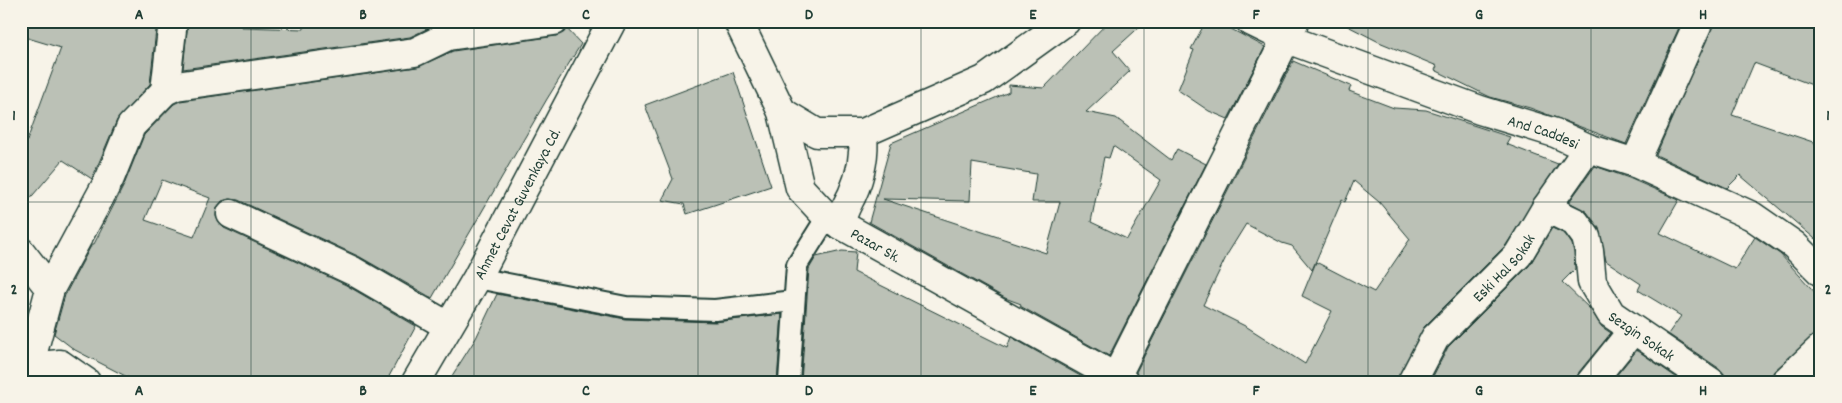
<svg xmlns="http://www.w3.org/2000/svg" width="1842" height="403" font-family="Dekko,sans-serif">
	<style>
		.building { fill: #bbc1b6; stroke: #1f3d34; fill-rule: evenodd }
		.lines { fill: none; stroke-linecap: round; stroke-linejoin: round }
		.pedestrian-casing { stroke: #1f3d34; stroke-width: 24 }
		.minor-casing { stroke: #1f3d34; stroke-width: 31 }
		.pedestrian { stroke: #f7f3e8; stroke-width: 20 }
		.minor { stroke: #f7f3e8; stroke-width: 28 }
		.grid { fill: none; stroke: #1f3d34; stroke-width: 1; stroke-opacity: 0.55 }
		.labels { text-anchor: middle; stroke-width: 5; stroke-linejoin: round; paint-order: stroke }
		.street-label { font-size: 16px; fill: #1f3d34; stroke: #f7f3e8 }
		.neatline { fill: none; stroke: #1f3d34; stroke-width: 2 }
		.grid-label { font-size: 16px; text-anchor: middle; font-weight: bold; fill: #1f3d34 }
	</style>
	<rect width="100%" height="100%" fill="#f7f3e8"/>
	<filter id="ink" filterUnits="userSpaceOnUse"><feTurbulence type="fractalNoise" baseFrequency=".02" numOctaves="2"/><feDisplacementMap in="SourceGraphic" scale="10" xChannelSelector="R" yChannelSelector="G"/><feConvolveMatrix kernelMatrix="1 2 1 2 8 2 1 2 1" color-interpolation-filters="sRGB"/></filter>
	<g filter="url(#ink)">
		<g class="building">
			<path d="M21,21h136l-7,63 -33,36 -25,59 -29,-19 -42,49v-52l40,-109 -40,-12z"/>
			<path d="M188,21h55l-1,6 62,2 -1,-5 24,-3h116l-33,16 -227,32z"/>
			<path d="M1109,21h37l-33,30 17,20 -44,41 30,6 55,42 6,-11 29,15 -97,192 -89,-50 1,-2 -16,-6 -136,-76 22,-79 118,-51v-7l35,3zM1113,146l48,34 -34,59 -36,-17 13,-65 5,1zM972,163l64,11 -4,28h28l-14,51 -163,-54 87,2z"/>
			<path d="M1206,21h10l49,26 -37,72 -19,-8 -31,-21 16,-40 -3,-1z"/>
			<path d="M1338,21h344l-56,123 -96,-36 -40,-11 -55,-27 2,-4 -58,-24z"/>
			<path d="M1714,21h92l15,11v43l-6,11 -61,-23 -22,52 81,27 8,10v92l-81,-69 -13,13 -71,-33z"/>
			<path d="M567,29l14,15 -34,55 -115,199 -72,-41 -122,-57 -9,-1 -7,2 -5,6 -1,9 3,7 5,5 122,57 70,41 -30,56h-249l-62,-32 -21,-16 11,-39 27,-51h2l30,-59 20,-50 30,-31 6,-3 237,-34 36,-16 103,-15zM162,180l48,18 -16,39 -49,-17z"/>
			<path d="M1293,61l58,25 -2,5 45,17 32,2 84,27 -4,7 52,20 -52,81 -82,82 -27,55h-257l-4,-10zM1354,181l25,21 31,37 -36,53 -58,-30 -14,34 30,15 -27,53 -58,-37 -44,-22 25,-52 18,-29 36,19 10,3 20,24 30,-70 3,2z"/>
			<path d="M733,72l38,114 -84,28 -3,-10 -22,-4 11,-21 -28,-74z"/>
			<path d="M1595,166l34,12 50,22 -19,33 75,36 20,-32 25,17 41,45v31l-47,41 -4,11h-44l-1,-7 -5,-6 -52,-35 13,-18 -43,-26 3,-6 -35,-23 -7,-33 -12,-16 -18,-10z"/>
			<path d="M1552,228l13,6 7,10 2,8 1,17 -13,13 29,28 11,17 9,6 -32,39 -3,10h-146l18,-35 81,-81z"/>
			<path d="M842,251l14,1 -2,20 153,76 4,-11 80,45h-290l8,-113 7,-12z"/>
			<path d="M497,294l128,25 90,3 67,-8 -5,68h-329l28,-44z"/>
			<path d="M1637,350l46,32h-72z"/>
		</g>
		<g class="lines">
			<defs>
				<g id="pedestrian">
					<path d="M477,278l149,29 89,3 78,-9"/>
					<path d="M789,382l8,-117 30,-48"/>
				</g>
				<g id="minor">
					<path id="s1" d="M738,21l44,91 18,76 27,29 297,165"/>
					<path id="s2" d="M1250,21l37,18 193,71 75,23 33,15 47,15 117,53 42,29 27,27"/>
					<path d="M165,91l8,-70"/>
					<path d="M782,112l35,21h46l121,-53 82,-59"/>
					<path d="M1635,163l64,-142"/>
					<path id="s3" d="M1546,208l29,14 11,15 3,13 3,32 19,32 100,68"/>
					<path d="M231,214l122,57 95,55"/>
					<path d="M840,225c2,-12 7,-20 12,-30 9,-20 13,-40 11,-62"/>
					<path d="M21,252l29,37"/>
					<path d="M21,365l8,2 31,-3 26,18"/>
					<path d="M29,367l21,-78 60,-111 21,-52 34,-35 11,-5 239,-34 33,-16 106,-15"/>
					<path d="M1116,377l178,-354"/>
					<path id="s4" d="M416,382l61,-104 135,-257"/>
					<path id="s5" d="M1412,382l23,-44 83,-83 28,-47 42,-60"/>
					<path d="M1591,382l42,-52"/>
					<path d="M1785,382l36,-34"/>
				</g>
			</defs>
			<use href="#pedestrian" class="pedestrian-casing"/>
			<use href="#minor" class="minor-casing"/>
			<use href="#pedestrian" class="pedestrian"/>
			<use href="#minor" class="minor"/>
		</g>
	</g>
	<path class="grid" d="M251,21v361M474,21v361M698,21v361M921,21v361M1144,21v361M1368,21v361M1591,21v361M21,202h1800"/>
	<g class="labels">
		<g class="street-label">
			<text dy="6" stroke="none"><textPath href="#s2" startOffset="314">And Caddesi</textPath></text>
			<text dy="6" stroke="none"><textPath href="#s4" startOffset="205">Ahmet Cevat Guvenkaya Cd.</textPath></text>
			<text dy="6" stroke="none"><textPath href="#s1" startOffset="275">Pazar Sk.</textPath></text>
			<text dy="6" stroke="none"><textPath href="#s5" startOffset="148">Eski Hal Sokak</textPath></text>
			<text dy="6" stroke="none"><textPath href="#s3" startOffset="171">Sezgin Sokak</textPath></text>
		</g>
	</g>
	<rect width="1842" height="403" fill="none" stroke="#f7f3e8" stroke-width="55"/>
	<rect x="28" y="28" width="1786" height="348" class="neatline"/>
	<g class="grid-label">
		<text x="139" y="19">A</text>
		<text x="363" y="19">B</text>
		<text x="586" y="19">C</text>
		<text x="809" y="19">D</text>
		<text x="1033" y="19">E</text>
		<text x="1256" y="19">F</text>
		<text x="1479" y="19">G</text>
		<text x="1703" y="19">H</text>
		<text x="14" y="120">1</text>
		<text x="1828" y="120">1</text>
		<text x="14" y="294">2</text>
		<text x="1828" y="294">2</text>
		<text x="139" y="395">A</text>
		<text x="363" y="395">B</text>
		<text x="586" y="395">C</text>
		<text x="809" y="395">D</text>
		<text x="1033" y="395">E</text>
		<text x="1256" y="395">F</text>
		<text x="1479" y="395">G</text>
		<text x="1703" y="395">H</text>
	</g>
</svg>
